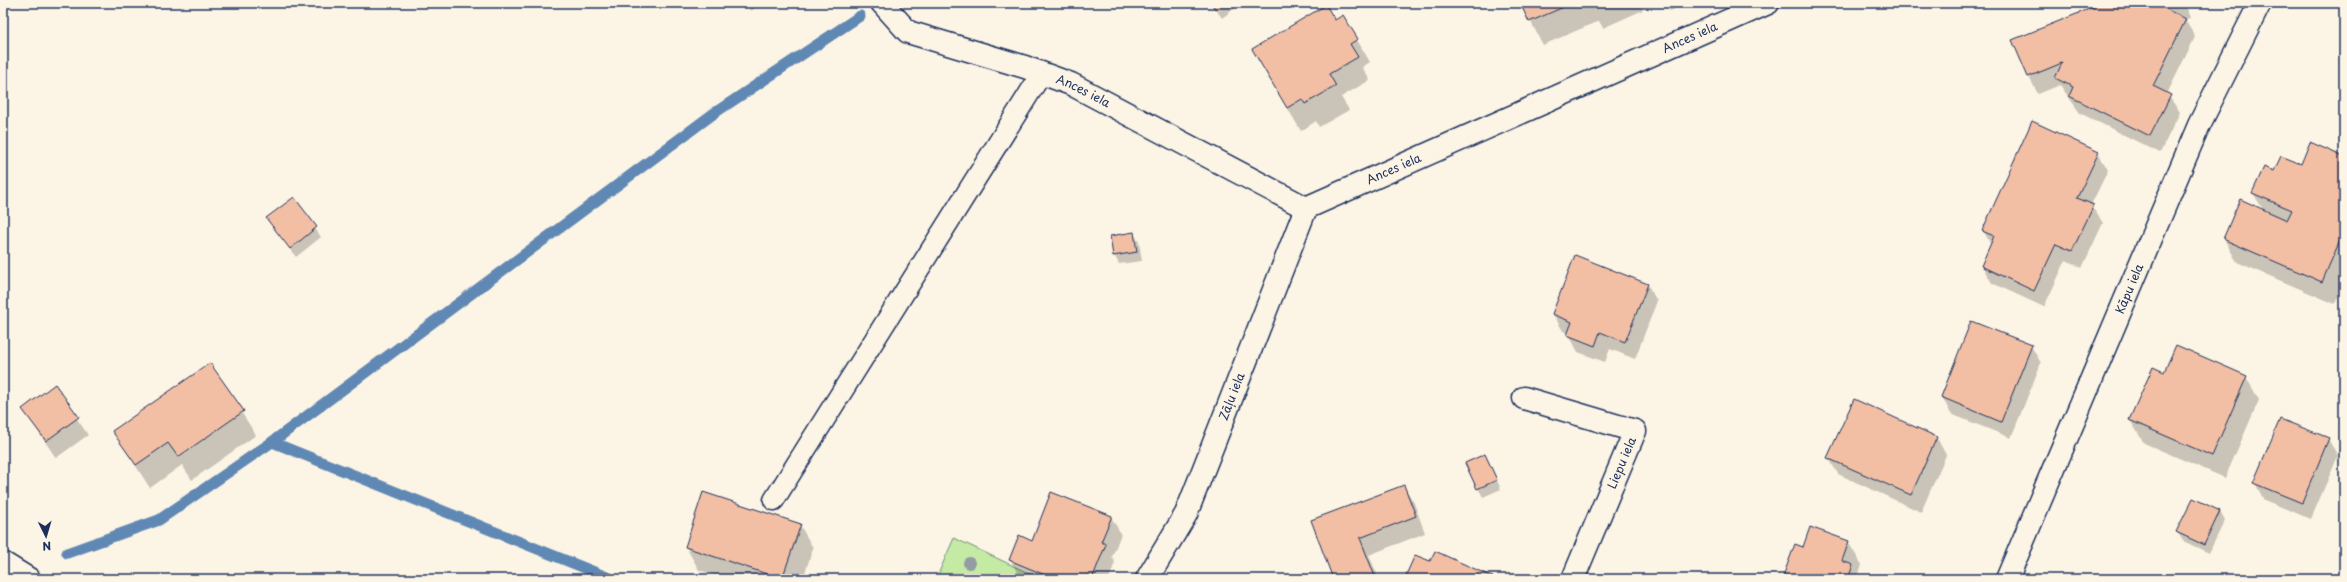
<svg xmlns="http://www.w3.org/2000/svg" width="2347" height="582" font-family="'Playpen Sans',sans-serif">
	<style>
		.green { fill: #c4eaa4; stroke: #708c81 }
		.shadow { fill: #0003 }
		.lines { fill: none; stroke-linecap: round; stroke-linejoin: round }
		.stream { stroke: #6188b4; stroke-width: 11 }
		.building { fill: #f3bfa4; stroke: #1b2f5e }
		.service-casing { stroke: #1b2f5e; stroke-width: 23 }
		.minor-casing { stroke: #1b2f5e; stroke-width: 25 }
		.service { stroke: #fcf5e5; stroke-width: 20 }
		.minor { stroke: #fcf5e5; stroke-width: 22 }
		.tree { fill: #939ca2 }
		.labels { text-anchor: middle; stroke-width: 3; stroke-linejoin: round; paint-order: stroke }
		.street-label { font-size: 12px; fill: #1b2f5e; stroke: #fcf5e5 }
	</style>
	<rect width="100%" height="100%" fill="#fcf5e5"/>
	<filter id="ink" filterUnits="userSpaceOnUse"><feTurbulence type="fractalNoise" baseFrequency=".025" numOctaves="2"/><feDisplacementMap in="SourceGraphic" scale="8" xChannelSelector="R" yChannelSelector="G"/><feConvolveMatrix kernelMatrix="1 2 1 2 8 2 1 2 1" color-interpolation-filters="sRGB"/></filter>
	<g filter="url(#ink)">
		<path class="green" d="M954,538l87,41h-105z"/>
		<g class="shadow">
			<path d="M745,3h17l-11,8z"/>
			<path d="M1227,3h15l-20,15 -5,-7z"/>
			<path d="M1521,3h118l4,7 -40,18 -4,-7 -56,24z"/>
			<path d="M1665,3h24l-19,8z"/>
			<path d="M2097,3h89l4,15 -5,1 10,18 -28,57 13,18 -20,41 -80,-40 -20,-28 -22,9 -9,-17 -15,-36 81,-33z"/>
			<path d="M1343,16l27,46 -8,5 8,13 -29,17 8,13 -30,17 -3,-6 -15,10 -35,-59z"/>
			<path d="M2098,153l10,17 -17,35 12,18 -21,45 -16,-8 -22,47 -52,-24 -10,-17 9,-21 -8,-15z"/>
			<path d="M2344,158v125l-9,21 -98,-42 -13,-23 40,-28 -11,-18 22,-20z"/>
			<path d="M294,199l27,38 -25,20 -28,-38z"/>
			<path d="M1134,234l5,8 3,19 -23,3 -5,-9z"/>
			<path d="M1647,284l10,17 -22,58 -25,-10 -5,13 -27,-10 -10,-19 -5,-2 -10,-17z"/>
			<path d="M1972,322l59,24 10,17 -30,75 -60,-24 -9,-17z"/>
			<path d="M210,364l46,71 -64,45 -10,-15 -32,23 -36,-56z"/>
			<path d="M2164,373l82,4 13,23 -34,78 -81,-35 -14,-23z"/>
			<path d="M54,385l34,50 -32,23 -33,-49z"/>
			<path d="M1937,438l9,17 -25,57 -83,-38 -10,-17z"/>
			<path d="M2328,439l10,17 -27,63 -47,-19 -9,-17z"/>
			<path d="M1485,455l16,34 -18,8 -5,-9z"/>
			<path d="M1404,486l10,17 11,30 -56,22 10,24h-45l-22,-59z"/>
			<path d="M2220,511l5,9 -16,33 -26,-12 -6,-9z"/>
			<path d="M1111,517l10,17 -9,23 3,5 -6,17h-85l-4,-2 -10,-17 22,-18z"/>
			<path d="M800,525l13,23 -10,31h-77l-27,-9 -13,-23z"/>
			<path d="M1848,542l14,23 -4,10 2,4h-77l20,-31z"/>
			<path d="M1431,563l64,16h-85l-3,-4z"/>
		</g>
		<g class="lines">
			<g class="stream">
				<path d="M272,442l340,137"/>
				<path d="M67,553l92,-33 113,-78 441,-328 147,-98"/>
			</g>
		</g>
		<g class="building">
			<path d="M1211,3h15l-10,7z"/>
			<path d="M1520,3h53l-44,19z"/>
			<path d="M2096,3h77l-8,2 -1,3 22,11 -33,67 18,9 -21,41 -81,-40 4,-9 -18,-9 7,-15 -34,14 -16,-37 82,-33z"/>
			<path d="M1326,5l9,15 8,-5 15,24 -8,5 8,13 -29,17 7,12 -31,18 -3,-5 -15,9 -35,-59z"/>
			<path d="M2032,121l67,31 -22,46 17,7 -22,46 -16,-7 -22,47 -53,-25 13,-30 -12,-5z"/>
			<path d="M2310,142l34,15v74l-22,51 -99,-43 17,-40 47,21 5,-10 -40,-17 12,-26 10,4 7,-15 20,8z"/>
			<path d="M294,197l23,30 -27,22 -24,-31z"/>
			<path d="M1134,232l3,20 -24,4 -3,-20z"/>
			<path d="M1575,255l73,29 -23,58 -25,-10 -5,14 -28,-11 5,-13 -20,-8z"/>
			<path d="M1971,321l61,24 -31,77 -60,-25z"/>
			<path d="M2176,345l71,31 -35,80 -83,-36 24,-53 11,5z"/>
			<path d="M210,363l34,48 -66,46 -10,-14 -32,22 -24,-34z"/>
			<path d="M55,384l24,33 -33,24 -24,-32z"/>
			<path d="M1854,399l83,38 -26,58 -84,-37z"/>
			<path d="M2280,419l49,19 -27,65 -49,-20z"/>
			<path d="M1485,454l12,26 -20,9 -12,-26z"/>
			<path d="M1404,485l12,31 -56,22 16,41h-43l-22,-59z"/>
			<path d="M703,492l98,32 -19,55 -97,-32z"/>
			<path d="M1051,492l61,24 -11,26 5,2 -14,35h-37l-46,-19 10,-25 13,6z"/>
			<path d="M2193,498l27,13 -16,34 -28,-13z"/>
			<path d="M1810,527l39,14 -7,20 11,4 -5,14h-66l13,-35 8,3z"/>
			<path d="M1435,551l62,28h-82l-9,-4 9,-20 15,6z"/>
		</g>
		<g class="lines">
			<defs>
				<path id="service" d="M774,500l268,-427"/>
				<g id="minor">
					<path id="s1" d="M882,3l26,29 117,35 46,17 235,124"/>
					<path id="s2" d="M1306,208l462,-205"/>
					<path d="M1524,398l111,33 -62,148"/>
					<path d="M3,563l26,16"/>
					<path id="s3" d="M1147,579l39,-65 120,-306"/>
					<path id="s4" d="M2007,579l192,-454 61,-122"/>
				</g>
			</defs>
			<use href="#service" class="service-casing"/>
			<use href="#minor" class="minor-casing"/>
			<use href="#service" class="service"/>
			<use href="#minor" class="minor"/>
		</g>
		<circle class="tree" cx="969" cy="563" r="6"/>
	</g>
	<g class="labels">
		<g class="street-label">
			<text dy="4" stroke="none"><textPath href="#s2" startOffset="420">Ances iela</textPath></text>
			<text dy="4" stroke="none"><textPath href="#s1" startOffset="224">Ances iela</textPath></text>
			<text dy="4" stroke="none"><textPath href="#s2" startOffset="96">Ances iela</textPath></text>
			<text dy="4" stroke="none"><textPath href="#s4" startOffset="315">Kāpu iela</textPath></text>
			<text dy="4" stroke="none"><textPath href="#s3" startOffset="202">Zāļu iela</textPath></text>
			<text transform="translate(1622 463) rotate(-67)" y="4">Liepu iela</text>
		</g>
	</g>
	<rect width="2347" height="582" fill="none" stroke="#fcf5e5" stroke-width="16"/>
	<rect x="8" y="8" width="2331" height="566" fill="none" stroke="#1b2f5e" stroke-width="1.5" filter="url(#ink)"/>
	<g transform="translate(46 536) rotate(175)" stroke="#fcf5e5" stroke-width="3" paint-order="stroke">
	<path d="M0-3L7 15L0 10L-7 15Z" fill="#1b2f5e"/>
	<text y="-6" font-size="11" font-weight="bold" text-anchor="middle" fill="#1b2f5e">N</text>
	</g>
</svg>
